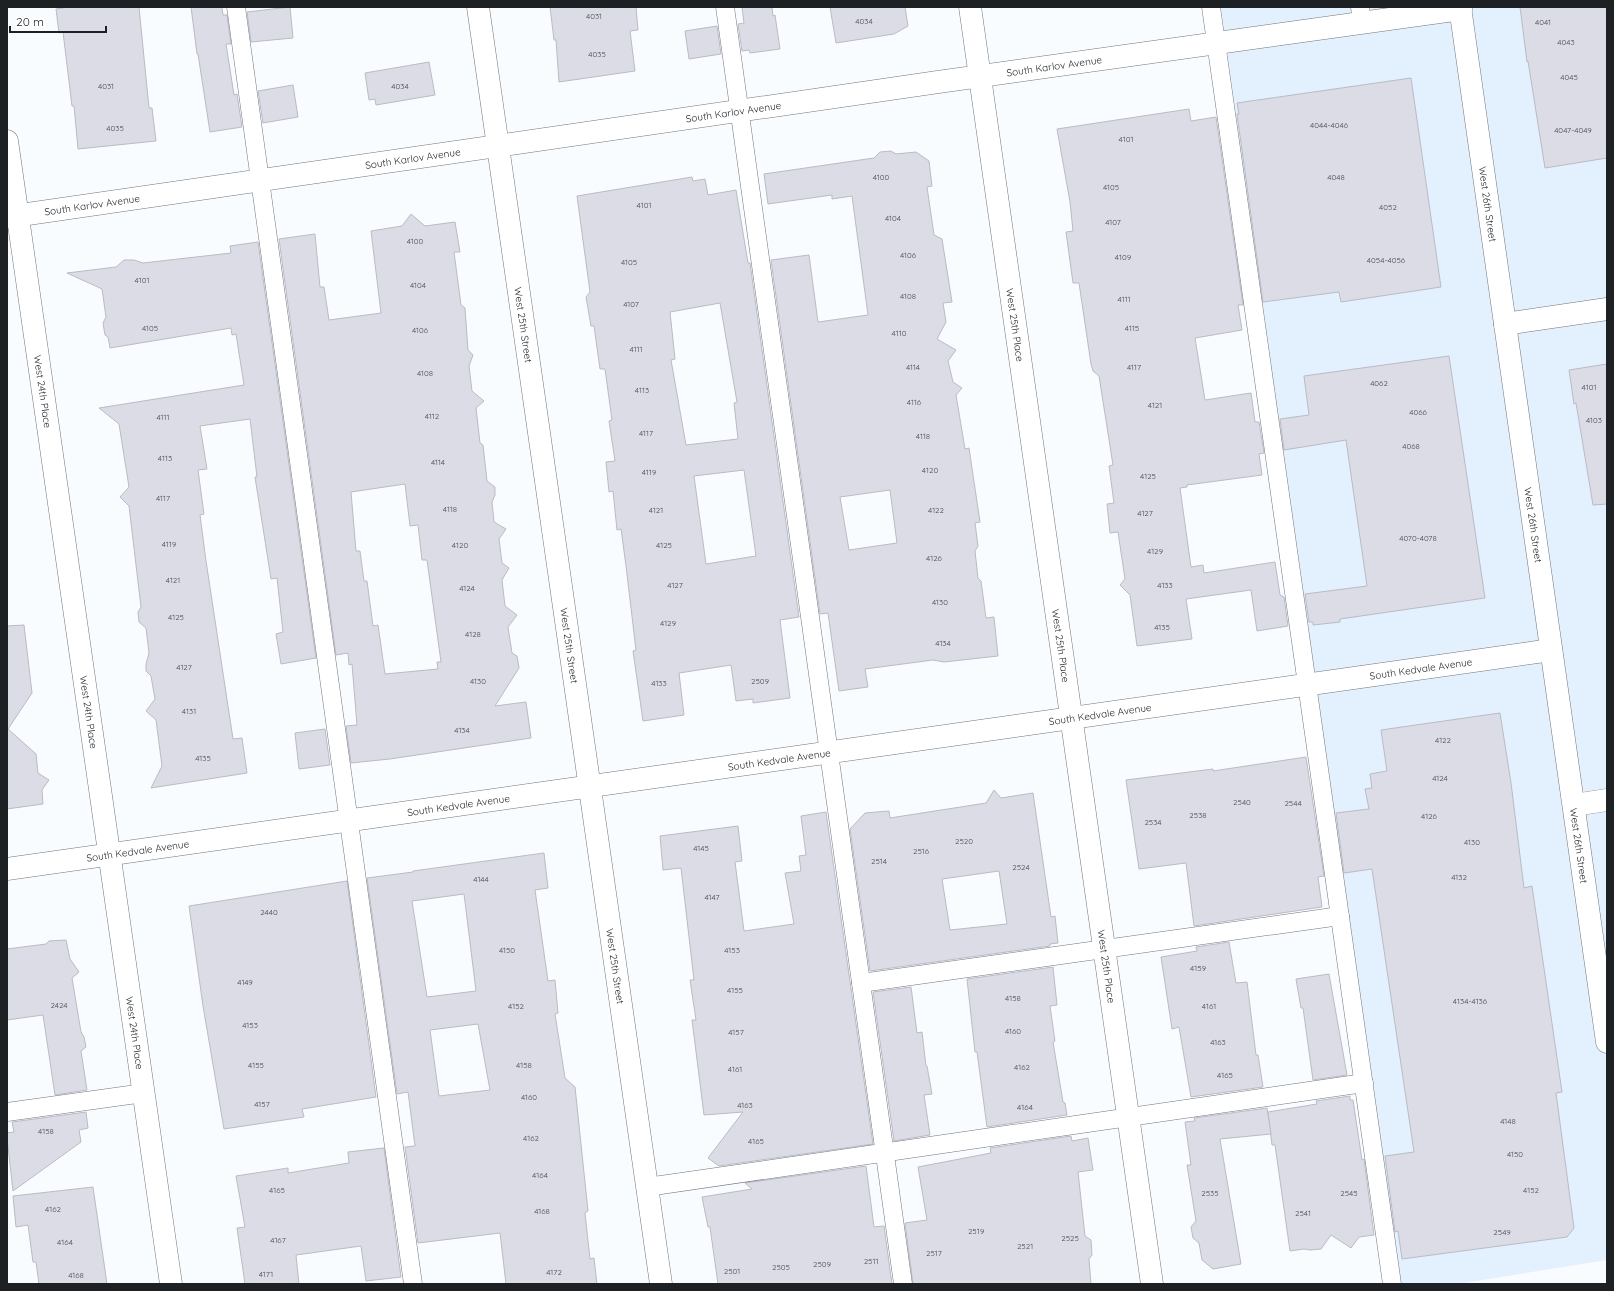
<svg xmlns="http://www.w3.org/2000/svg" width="1614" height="1291" font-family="Quicksand,sans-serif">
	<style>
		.built { fill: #e3f0fd }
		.building { fill: #dbdce5; stroke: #babbc4; fill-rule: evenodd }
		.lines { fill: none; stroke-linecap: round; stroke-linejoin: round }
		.service-casing { stroke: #70767c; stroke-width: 19 }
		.minor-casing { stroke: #70767c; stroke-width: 23 }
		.secondary-casing { stroke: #70767c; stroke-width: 23 }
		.service { stroke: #fff; stroke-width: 18 }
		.minor { stroke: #fff; stroke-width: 22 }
		.secondary { stroke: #fff; stroke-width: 22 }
		.labels { text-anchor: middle; stroke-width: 4; stroke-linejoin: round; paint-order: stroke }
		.number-label { font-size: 8px; fill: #4d5054 }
		.street-label { font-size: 10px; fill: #1e2124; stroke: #fff }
	</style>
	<rect width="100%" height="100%" fill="#f9fcff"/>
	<path class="built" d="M1221,7h386v1253l-150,24h-56z"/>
	<g class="building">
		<path d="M69,7h70l10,101h3l4,33 -78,8 -4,-43h-2l-9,-74 -4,1 -3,-24z"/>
		<path d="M191,7h31l1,8h4l4,29h-5l8,51 3,-1 5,33 -32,5 -12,-78h-1z"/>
		<path d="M290,7l3,31 -42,4 -4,-30z"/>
		<path d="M550,7h86l2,23 -8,1 5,40 -76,11 -3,-42h-2z"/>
		<path d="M742,7h30l1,9 2,-1 5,34 -30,4 -1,-3 -7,1 -4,-27 6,-1z"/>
		<path d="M830,7h75l3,19 -14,8 -58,9z"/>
		<path d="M1520,7h87v151l-62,10 -17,-107 -1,1z"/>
		<path d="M717,26l4,28 -32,5 -4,-28z"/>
		<path d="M429,62l6,33 -59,10 -1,-6 -6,1 -4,-27z"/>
		<path d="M1411,78l30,209 -100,15 -2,-10 -76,10 -26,-188h2l-2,-11z"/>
		<path d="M293,85l5,32 -35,6 -5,-32z"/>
		<path d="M1189,109l2,12 25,-4 27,188h-5l4,25 -47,8 10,62 46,-7 4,29h4l5,31 -5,1 3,21 -75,10v2l-7,1 11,79 12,-2 1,8 71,-11 5,33 4,2 4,29 -31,5 -6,-41 -65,9 6,40 -55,7 -7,-51 -10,-10 5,-6 -7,-47 -8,1 -3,-29 7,-1 -5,-37 4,-1 -14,-89 -6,-5 -2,-7 -12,-81h-6l-7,-51 7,-1 -3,-29 -13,-73z"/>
		<path d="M891,151l5,3 20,-2 13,9 3,25 -5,1 7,48 8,4 10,63 -9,1 3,19 -9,17 19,11 -8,11 5,21 9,6 -6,7 9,54 4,-1 11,74 -5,1 3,23 -3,5 3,27 3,3 5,37 8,-1 4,39 -54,6 -11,-2 -68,9 3,18 -29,4 -11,-78 -8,1 -49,-354 38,-5 9,67 50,-7 -16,-119 -20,3v-4l-64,9 -4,-30 110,-16 6,-6zM890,490l7,53 -48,7 -9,-53z"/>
		<path d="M692,177l1,4 12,-2 3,16 28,-5 12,73h2l49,354 -19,3 10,78 -37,5v-4l-17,2 -5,-36 -52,8 5,42 -41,6 -10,-70 3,-1 -10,-84 -5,-37 -4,1 -4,-39 -4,1 -3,-30 9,-1 -6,-40 3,-1 -7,-51h-5l-6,-43h-3l-5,-29 4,-5 -13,-96zM720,303l17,99 -3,1 4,36 -52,6 -15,-85 4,-1 -5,-47zM744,470l12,86 -50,8 -12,-88z"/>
		<path d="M411,214l14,12 30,-4 5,30h-6l7,53 4,3 3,42 5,5 -4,11 3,25 12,10 -8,7 4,35 3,2 4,36 8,6v8l-3,7 2,20 12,7 -7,10 3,24 7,5 -7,12 3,26 12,9 -9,12 4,26 5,3 2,12 -24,38 31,-4 5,36 -141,21 -39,4 -5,-37 11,-1 -5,-61 -3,1 -1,-12 -12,2 -57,-416 36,-5 5,53h4l5,33 52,-7 -10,-82 31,-5zM405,484l5,42 8,-1 4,35h5l14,102h-4l1,7 -53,5 -7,-49 -5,1 -6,-45h-3l-4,-30h-4l-5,-59z"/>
		<path d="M258,242l58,416 -35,6 -5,-30 7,-2 -6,-54 -6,1 -16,-102h2l-7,-58 -50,7 7,43 -9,1 6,44 -4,1 6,46 27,178 9,-1 5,35 -96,15 11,-22 -6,-46 -10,-9 9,-12 -4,-23 -5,-5v-7l3,-11 -3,-25 -7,-6 -1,-10 3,-5 -12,-101 -9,-9 9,-10 -10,-63 -20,-16 145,-23 -8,-51 -4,1 -1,-7 -121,20 -2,-11 -3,-2 -2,-12 3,-6 -4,-28 -35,-16 49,-6 8,-7h10l9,3 88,-10 -1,-7z"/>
		<path d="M1449,356l36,242 -145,21v3l-27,3v-3h-4l-4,-28 62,-8 -21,-146 -62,10 -4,-31 29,-4 -5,-39z"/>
		<path d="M1607,364v140l-14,1 -17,-102 -2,1 -5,-34z"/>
		<path d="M24,625l8,68 -24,36 28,25 2,19 11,7 -7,10 1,14 -36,5v-183z"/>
		<path d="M1500,713l11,70 13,105 8,-2 30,206 -6,1 18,135 -7,9 -165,22 -4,-28 -3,1 -10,-76 29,-4 -42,-283 -28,4 -8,-60 33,-4 -4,-20 7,-1 -2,-14 17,-3 -6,-41z"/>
		<path d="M325,729l5,36 -31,4 -4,-36z"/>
		<path d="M1306,757l18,119 -6,1 4,30 -128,19 -8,-63 -47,6 -13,-89 87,-11v2z"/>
		<path d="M994,790l7,8 32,-5 18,124 4,-1 3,27 -8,1v2l-180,25 -20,-142 15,-16 24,-2 1,7 96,-15zM999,871l8,53 -57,6 -8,-51z"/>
		<path d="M826,812l47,332 -154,22 -11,-8 35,-46 -39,3 -12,-95h4l-6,-40h4l-13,-112 -18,2 -3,-34 78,-10 4,35 -7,1 9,69 50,-7 -9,-51 16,-2 -2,-15 7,-1 -5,-39z"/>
		<path d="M544,853l4,35 -13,2 13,91 7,-1 3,33 -3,1 10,64 10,9 13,124 -3,2 5,46 4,-1 3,26h-91l-6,-51 -82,10 -13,-96 10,-1 -7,-54 -11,2 -30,-216 46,-6v-1zM464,894l12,97 -49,6 -15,-96zM478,1024l12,66 -51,6 -9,-66z"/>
		<path d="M347,881l29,216 -74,12 2,8 -80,12 -21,-123 -14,-100z"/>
		<path d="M66,940l4,19 9,13 -7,6 9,54 3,5 2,10 -5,4 6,39 -32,5 -12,-80 -36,5v-71l39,-5 3,-3z"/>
		<path d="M1229,942l7,41 11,-1 9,73h2l5,32 -72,10 -12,-70 -7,2 -11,-72 36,-6 -1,-4z"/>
		<path d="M1053,967l4,38 -7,1 5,35 -2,1 10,60 2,1 2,12 -80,12 -10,-75h-2l-8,-73z"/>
		<path d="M1329,974l18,101 -34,5 -10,-72h-2l-5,-29z"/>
		<path d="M911,987l6,46 5,-1 4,34h1l5,28 -8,1 6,40 -36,6 -21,-149z"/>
		<path d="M1350,1096v4h3l9,60 2,-1 10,76 -15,2 -8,11 -20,-13 -10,14 -11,1 -6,-1 -14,2 -15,-106h-3l-4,-33 49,-8 -1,-3z"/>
		<path d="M1267,1108l4,26 -51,5 21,125 -28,5 -11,-9 -3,-17 -6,-5 -2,-11 5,-6 -9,-56h4l-6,-43 10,-1 -1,-3z"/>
		<path d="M86,1112l2,16 -9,2 2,12 -68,49 -6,-53v-5l7,-1 -2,-10z"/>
		<path d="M1071,1136l1,5 16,-3 5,32 -15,2 7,64 6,4 1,15 -3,4 2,25h-178l-8,-61 22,-3 -9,-53 73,-14 -1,-5z"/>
		<path d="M384,1148l17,129 -35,4 -5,-35 -65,9 3,29h-54l-8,-56 8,-1 -9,-51 52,-8v5l61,-10 -1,-11z"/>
		<path d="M866,1166l8,61 10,-1 8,58h-174l-8,-57h-2l-6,-30 50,-8 -7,-6z"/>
		<path d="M93,1187l14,97h-68l-3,-22h-3l-5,-37 -12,2 -3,-31z"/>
	</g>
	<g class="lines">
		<defs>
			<g id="service">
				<path d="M236,7l177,1277"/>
				<path d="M725,7l178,1277"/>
				<path d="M1211,7l181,1277"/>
				<path d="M1360,7l2,16"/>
				<path d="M861,983l479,-67"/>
				<path d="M7,1112l137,-19"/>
				<path d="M647,1187l717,-104"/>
			</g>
			<g id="minor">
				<path id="s1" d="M478,7l183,1277"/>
				<path id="s2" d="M970,7l182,1277"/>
				<path id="s3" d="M7,141l164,1143"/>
				<path id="s4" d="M7,217l931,-135 523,-73"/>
				<path d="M1505,324l102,-15"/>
				<path d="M1574,805l33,-5"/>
				<path id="s5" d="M7,869l1544,-219"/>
			</g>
			<g id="secondary">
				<path id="s6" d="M1460,7l147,1035"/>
			</g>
		</defs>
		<use href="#service" class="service-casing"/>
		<use href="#minor" class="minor-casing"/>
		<use href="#secondary" class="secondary-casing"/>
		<use href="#service" class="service"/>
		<use href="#minor" class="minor"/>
		<use href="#secondary" class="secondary"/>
	</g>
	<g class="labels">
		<g class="number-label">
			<text x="594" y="19">4031</text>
			<text x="864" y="24">4034</text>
			<text x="1543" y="25">4041</text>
			<text x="1566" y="45">4043</text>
			<text x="597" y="57">4035</text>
			<text x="1569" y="80">4045</text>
			<text x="106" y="89">4031</text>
			<text x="400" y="89">4034</text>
			<text x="1329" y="128">4044-4046</text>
			<text x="115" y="131">4035</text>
			<text x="1573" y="133">4047-4049</text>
			<text x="1126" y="142">4101</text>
			<text x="881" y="180">4100</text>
			<text x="1336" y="180">4048</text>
			<text x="1111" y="190">4105</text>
			<text x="644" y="208">4101</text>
			<text x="1388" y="210">4052</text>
			<text x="893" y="221">4104</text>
			<text x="1113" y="225">4107</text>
			<text x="415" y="244">4100</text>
			<text x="908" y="258">4106</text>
			<text x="1123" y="260">4109</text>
			<text x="1386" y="263">4054-4056</text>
			<text x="629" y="265">4105</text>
			<text x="142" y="283">4101</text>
			<text x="418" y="288">4104</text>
			<text x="908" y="299">4108</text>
			<text x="1124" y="302">4111</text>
			<text x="631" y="307">4107</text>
			<text x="150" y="331">4105</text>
			<text x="1132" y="331">4115</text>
			<text x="420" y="333">4106</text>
			<text x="899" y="336">4110</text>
			<text x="636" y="352">4111</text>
			<text x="913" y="370">4114</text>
			<text x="1134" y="370">4117</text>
			<text x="425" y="376">4108</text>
			<text x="1379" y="386">4062</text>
			<text x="1589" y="390">4101</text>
			<text x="642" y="393">4113</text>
			<text x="914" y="405">4116</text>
			<text x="1155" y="408">4121</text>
			<text x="1418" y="415">4066</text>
			<text x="432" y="419">4112</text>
			<text x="163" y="420">4111</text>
			<text x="1594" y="423">4103</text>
			<text x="646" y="436">4117</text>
			<text x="923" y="439">4118</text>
			<text x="1411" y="449">4068</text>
			<text x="165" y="461">4113</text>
			<text x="438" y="465">4114</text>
			<text x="930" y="473">4120</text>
			<text x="649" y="475">4119</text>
			<text x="1148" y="479">4125</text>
			<text x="163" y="501">4117</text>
			<text x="450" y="512">4118</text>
			<text x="656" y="513">4121</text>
			<text x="936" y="513">4122</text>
			<text x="1145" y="516">4127</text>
			<text x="1418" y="541">4070-4078</text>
			<text x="169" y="547">4119</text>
			<text x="460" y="548">4120</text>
			<text x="664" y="548">4125</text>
			<text x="1155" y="554">4129</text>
			<text x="934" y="561">4126</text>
			<text x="173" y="583">4121</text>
			<text x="675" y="588">4127</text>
			<text x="1165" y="588">4133</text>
			<text x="467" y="591">4124</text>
			<text x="940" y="605">4130</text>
			<text x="176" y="620">4125</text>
			<text x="668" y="626">4129</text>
			<text x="1162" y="630">4135</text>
			<text x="473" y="637">4128</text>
			<text x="943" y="646">4134</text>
			<text x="184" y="670">4127</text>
			<text x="478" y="684">4130</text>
			<text x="760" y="684">2509</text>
			<text x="659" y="686">4133</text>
			<text x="189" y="714">4131</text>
			<text x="462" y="733">4134</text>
			<text x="1443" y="743">4122</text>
			<text x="203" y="761">4135</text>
			<text x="1440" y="781">4124</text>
			<text x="1242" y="805">2540</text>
			<text x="1293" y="806">2544</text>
			<text x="1198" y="818">2538</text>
			<text x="1429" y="819">4126</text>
			<text x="1153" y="825">2534</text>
			<text x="964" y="844">2520</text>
			<text x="1472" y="845">4130</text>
			<text x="701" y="851">4145</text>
			<text x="921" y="854">2516</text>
			<text x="879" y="864">2514</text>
			<text x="1021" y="870">2524</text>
			<text x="1459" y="880">4132</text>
			<text x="481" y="882">4144</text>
			<text x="712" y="900">4147</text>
			<text x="269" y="915">2440</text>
			<text x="507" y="953">4150</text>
			<text x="732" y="953">4153</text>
			<text x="1198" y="971">4159</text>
			<text x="245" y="985">4149</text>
			<text x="735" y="993">4155</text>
			<text x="1013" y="1001">4158</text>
			<text x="1470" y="1004">4134-4136</text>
			<text x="59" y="1008">2424</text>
			<text x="516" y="1009">4152</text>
			<text x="1209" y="1009">4161</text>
			<text x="250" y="1028">4153</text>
			<text x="1013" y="1034">4160</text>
			<text x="736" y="1035">4157</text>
			<text x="1218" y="1045">4163</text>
			<text x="256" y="1068">4155</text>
			<text x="524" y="1068">4158</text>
			<text x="1022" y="1070">4162</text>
			<text x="735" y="1072">4161</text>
			<text x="1225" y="1078">4165</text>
			<text x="529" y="1100">4160</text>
			<text x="262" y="1107">4157</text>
			<text x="745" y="1108">4163</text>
			<text x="1025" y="1110">4164</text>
			<text x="1508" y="1124">4148</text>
			<text x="46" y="1134">4158</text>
			<text x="531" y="1141">4162</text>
			<text x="756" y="1144">4165</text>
			<text x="1515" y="1157">4150</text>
			<text x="540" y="1178">4164</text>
			<text x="277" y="1193">4165</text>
			<text x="1531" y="1193">4152</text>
			<text x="1210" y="1196">2535</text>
			<text x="1349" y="1196">2545</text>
			<text x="53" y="1212">4162</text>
			<text x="542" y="1214">4168</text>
			<text x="1303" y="1216">2541</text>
			<text x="976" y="1234">2519</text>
			<text x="1502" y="1235">2549</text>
			<text x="1070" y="1241">2525</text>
			<text x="278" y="1243">4167</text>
			<text x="65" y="1245">4164</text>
			<text x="1025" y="1249">2521</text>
			<text x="934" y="1256">2517</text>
			<text x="871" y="1264">2511</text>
			<text x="822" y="1267">2509</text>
			<text x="781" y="1270">2505</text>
			<text x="732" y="1274">2501</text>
			<text x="554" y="1275">4172</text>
			<text x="266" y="1277">4171</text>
			<text x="76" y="1278">4168</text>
		</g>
		<g class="street-label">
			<text dy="4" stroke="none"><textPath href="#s4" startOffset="1058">South Karlov Avenue</textPath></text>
			<text dy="4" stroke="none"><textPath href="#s4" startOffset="734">South Karlov Avenue</textPath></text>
			<text dy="4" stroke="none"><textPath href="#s4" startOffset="410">South Karlov Avenue</textPath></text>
			<text dy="4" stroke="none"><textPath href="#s6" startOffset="199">West 26th Street</textPath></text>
			<text dy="4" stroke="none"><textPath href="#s4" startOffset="86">South Karlov Avenue</textPath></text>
			<text dy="4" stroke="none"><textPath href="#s1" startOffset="321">West 25th Street</textPath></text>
			<text dy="4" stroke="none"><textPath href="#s2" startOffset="321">West 25th Place</textPath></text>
			<text dy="4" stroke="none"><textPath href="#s3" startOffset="253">West 24th Place</textPath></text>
			<text dy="4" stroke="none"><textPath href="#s6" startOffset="523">West 26th Street</textPath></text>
			<text dy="4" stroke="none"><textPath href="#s1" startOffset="645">West 25th Street</textPath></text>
			<text dy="4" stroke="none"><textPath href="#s2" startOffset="645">West 25th Place</textPath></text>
			<text dy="4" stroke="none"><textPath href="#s5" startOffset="1428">South Kedvale Avenue</textPath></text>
			<text dy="4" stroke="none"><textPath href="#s3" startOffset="577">West 24th Place</textPath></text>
			<text dy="4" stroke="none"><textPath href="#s5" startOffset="1104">South Kedvale Avenue</textPath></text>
			<text dy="4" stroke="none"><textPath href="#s5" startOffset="780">South Kedvale Avenue</textPath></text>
			<text dy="4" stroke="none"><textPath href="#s5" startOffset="456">South Kedvale Avenue</textPath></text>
			<text dy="4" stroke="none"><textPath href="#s6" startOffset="847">West 26th Street</textPath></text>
			<text dy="4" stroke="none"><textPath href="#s5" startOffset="132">South Kedvale Avenue</textPath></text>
			<text dy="4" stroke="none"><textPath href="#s1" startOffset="969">West 25th Street</textPath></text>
			<text dy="4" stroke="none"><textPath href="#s2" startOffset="969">West 25th Place</textPath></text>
			<text dy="4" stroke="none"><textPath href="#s3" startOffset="901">West 24th Place</textPath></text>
		</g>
	</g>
	<rect width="1614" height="1291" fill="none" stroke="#1e2124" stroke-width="16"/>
	<path d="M10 26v6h96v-6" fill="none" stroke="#1e2124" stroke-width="2"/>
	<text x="16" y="26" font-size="12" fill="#1e2124" stroke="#ffffff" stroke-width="3" paint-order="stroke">20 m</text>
</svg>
